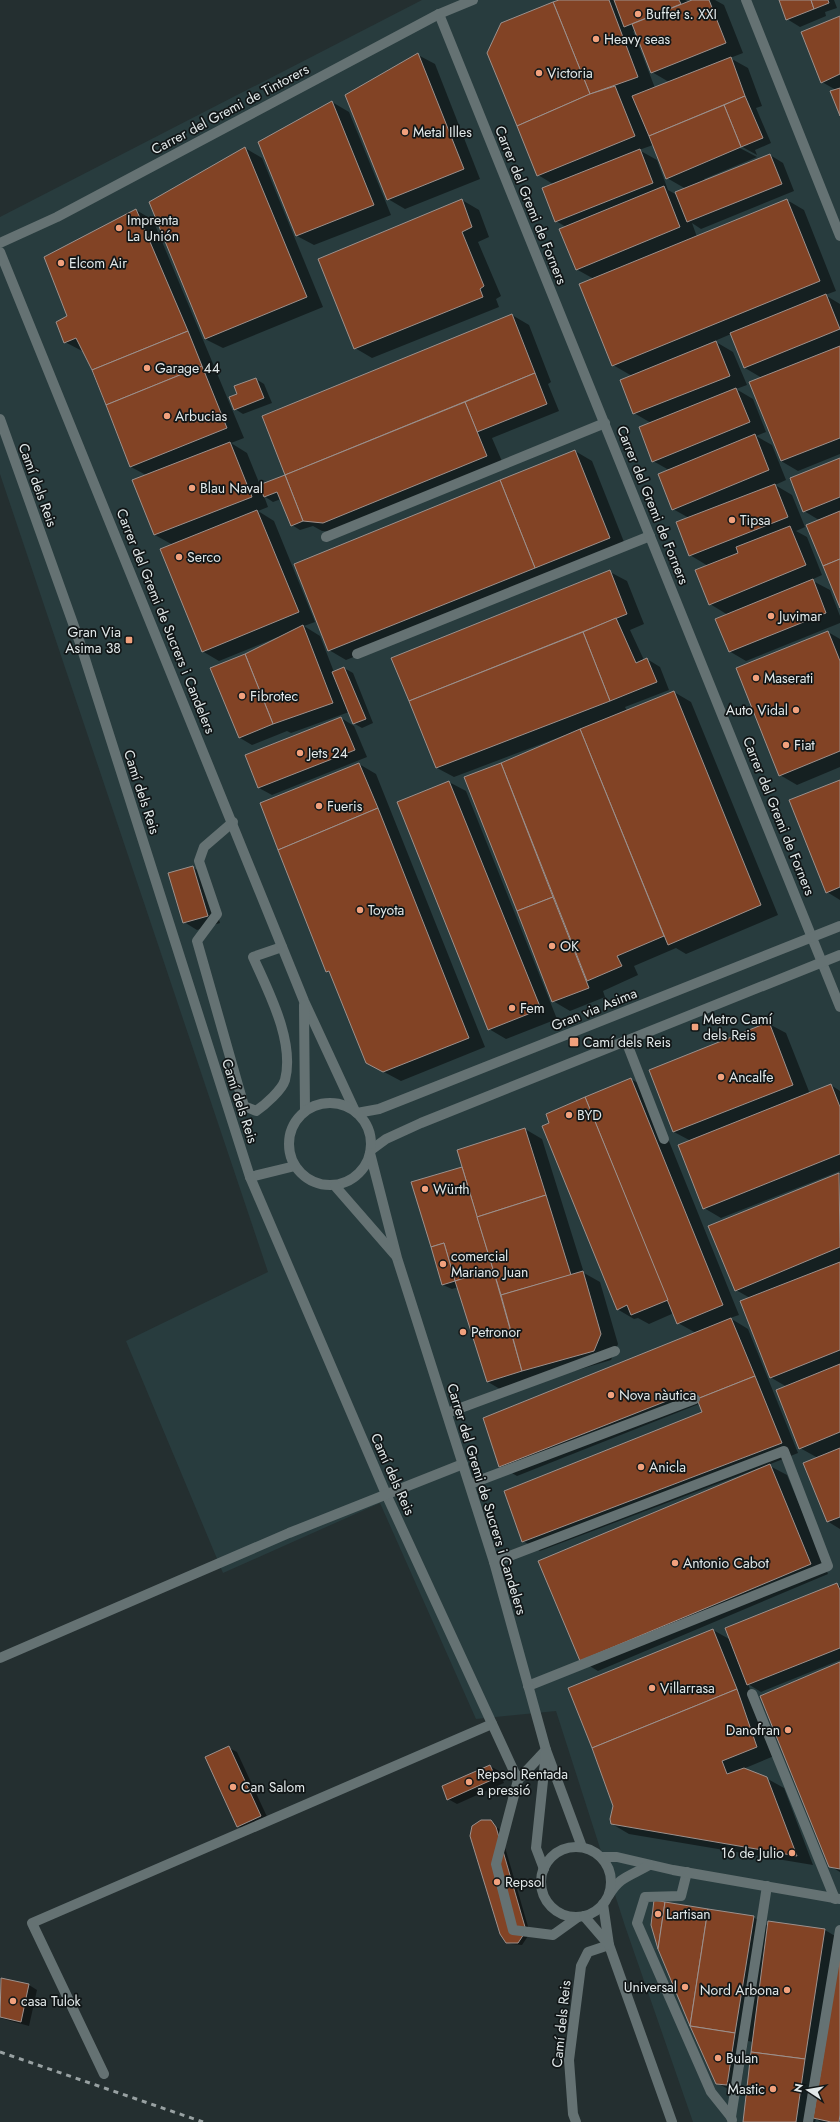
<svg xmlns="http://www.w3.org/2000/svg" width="840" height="2122" font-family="Jost,sans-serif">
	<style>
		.built { fill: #283c3e }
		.shadow { fill: #0007; fill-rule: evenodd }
		.building { fill: #824325; stroke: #9d918d }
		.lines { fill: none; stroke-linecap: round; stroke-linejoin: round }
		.service { stroke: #657273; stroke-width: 10 }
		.minor { stroke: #657273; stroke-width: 10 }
		.tertiary { stroke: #657273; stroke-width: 10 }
		.rail { stroke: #98a1a2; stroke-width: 3; stroke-dasharray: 5 5; stroke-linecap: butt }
		.poi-dot { fill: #f1a17d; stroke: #111617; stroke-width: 1.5 }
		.labels { text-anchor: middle; stroke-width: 3.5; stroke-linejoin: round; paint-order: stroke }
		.poi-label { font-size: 14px; fill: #e2e9ea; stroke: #111617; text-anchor: start }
		.street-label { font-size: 14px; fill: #e2e9ea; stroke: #111617 }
	</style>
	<rect width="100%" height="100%" fill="#242f30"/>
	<path class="built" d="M422,0h418v2122h-147l-68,-196 -69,-215 -80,8 -96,-216 -157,70 -97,-232 142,-69 -268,-798v-257z"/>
	<g class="shadow">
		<path d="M562,0h123l4,2 6,-2h20l9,5 19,48 -13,5 18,10 14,38 -6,2 15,35 -16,7 2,5 -20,-11 -1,2 21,11 -53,22 1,2 65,-26 13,8 11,28 -93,38 -9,-6 5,14 90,-37 17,10 32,81 -11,4 15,9v150l-42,17 -17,-10 -19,-83 -17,-10 -14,-34 -28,12v1l13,-5 17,10 14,33 -11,4 17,10 13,33 -10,4 16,9 14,35 -11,5 17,10 13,32 -9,4 11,6 15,38 -11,5 19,10 10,26v7l-94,38 -17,-10 -1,-36 -18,-11 -2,-38 -18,-11 -1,-37 -16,-9 -4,-39 -16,-9 -2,-38 -17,-10 -2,-37 -19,-11 -19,-86 -18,-10 -10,-42 -10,-6 -3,-37 -15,-9zM633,31l4,2 15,39 17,10 -14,6zM653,145l14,33 19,11 -9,6 -9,-5 -11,-30 -18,-10z"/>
		<path d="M780,0h54l3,8 -12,4 1,4 -26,11 -13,-8z"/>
		<path d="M840,17v96l-4,-23 -14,-8z"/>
		<path d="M418,55l17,9 45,115 -75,30 -17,-10z"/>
		<path d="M332,102l17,10 42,103 -77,30 -17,-9 -37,-94z"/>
		<path d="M245,148l17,10 61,149 -100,41 -18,-9z"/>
		<path d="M462,200l17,10 10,27 -11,5 23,54 -5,3 3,8 -127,51 -17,-10z"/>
		<path d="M136,210l17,10 91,218 -13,5 16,10 13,32 26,-9 -23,-60 249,-101 17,10 22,57 -3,2 11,27 -67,27 12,28 -164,66 -18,-1 -9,-5 -13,4 -8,-5 -11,-26 -8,3 -9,-6 4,11 -10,4 16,10 41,101 -11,4 16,10 14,36 10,-4 9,5 20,50 -11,5 -9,-5 -4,-11 -58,21 -4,-2 -35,14 -12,-7 5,-83 34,-17 -1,-1 -59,24 -17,-10 -29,-106 -18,-10 -9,-60 -15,-8 -47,-115 -19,-10 3,-26z"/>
		<path d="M256,379l8,5 8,19 -29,11 -8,-5 3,-15z"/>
		<path d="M575,451l17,10 34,86 -280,113 -17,-10z"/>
		<path d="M840,459v147l-21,-86 -15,-9z"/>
		<path d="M610,572l17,9 17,43 -14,6 14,30 3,-1 13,8 9,23 -44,17 2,4 47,-19 17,10 87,213 -92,39 -10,-6 -42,18 4,9 -35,16 2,6 -35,14 -17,-10 -88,-223 101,-42 -1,-1 -111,42 -17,-9 -44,-110z"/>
		<path d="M828,632l12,7v128l-43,18 -17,-10z"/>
		<path d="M341,718l13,8 13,31 -95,38 -13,-7 -12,-32z"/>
		<path d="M359,764l17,10 109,273 -84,34 -34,-18 -36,-89 -4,-3z"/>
		<path d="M840,781v119l-13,-8z"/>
		<path d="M449,782l17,9 91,228 -51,20 -17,-10 -91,-227z"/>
		<path d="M192,867l13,7 15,49 -23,7 -13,-8z"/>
		<path d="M769,1024l17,9 24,61 21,-9 9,6v80l-119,47 -17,-10 -13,-67 -17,-9z"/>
		<path d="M631,1079l17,10 91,226 -9,3 18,11 50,124 -30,12 19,10 41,99 -230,97 -17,-10 179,-191 -1,-2 -219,83 -17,-10 180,-128 -4,-9 -182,72 -17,-10 196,-133 -18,-10 -4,-10 -25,11 -11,-6 -4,1 -17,-10z"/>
		<path d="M525,1129l17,10 42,134 16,9 18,62 -7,16 -106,32 -17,-10 -29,-95 -7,2 -9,-4 -30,-102 50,-15z"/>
		<path d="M839,1174h1v355l-13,-8 -9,-63 -18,-10 -13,-61 -17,-10 -20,-79 -14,-8 -27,-64z"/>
		<path d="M837,1584l3,2v74l-79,32 -13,-8 26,72 -31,13 23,9 18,10 29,77 -184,-31 -17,-10 2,-18 -45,-118 144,-58 18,10z"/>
		<path d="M840,1664v208l-10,-6z"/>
		<path d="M229,1748l8,4 32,69 -22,10 -9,-5z"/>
		<path d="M490,1766l9,5 5,12 -47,21 -9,-5z"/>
		<path d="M490,1821l10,9 29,100 -1,6 -6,9 -11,-1 -4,-2z"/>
		<path d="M753,1917l15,9 57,4 15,9v183h-19l-5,-3 -1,3h-71l-1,-3 10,-77 -5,-1 -8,51 -10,-2 -13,-7z"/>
		<path d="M2,1979l27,6 8,5 -8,36 -29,-8v-29z"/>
	</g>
	<g class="building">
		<path d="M559,0h50l29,77 -48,17 -37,-92z"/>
		<path d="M614,0h65l2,4 -57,23z"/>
		<path d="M692,0h17l17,43 -75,30 -19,-49z"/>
		<path d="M779,0h32l3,9 -28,11z"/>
		<path d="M811,0h17l1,3 -15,6z"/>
		<path d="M553,2l37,92 -73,32 -30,-73 14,-30z"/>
		<path d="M840,16v58l-19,9 -20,-51z"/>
		<path d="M418,53l46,116 -77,31 -42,-105z"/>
		<path d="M731,57l14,39 -96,40 -17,-40z"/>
		<path d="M615,86l20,50 -98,40 -20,-50 73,-32z"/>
		<path d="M840,88v28l-10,-25z"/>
		<path d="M745,96l18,42 -22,9 -17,-42z"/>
		<path d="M332,101l42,104 -78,31 -38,-94z"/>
		<path d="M724,105l17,42 -75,32 -17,-43z"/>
		<path d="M245,147l62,150 -102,42 -56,-137z"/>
		<path d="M640,149l13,34 -98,39 -13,-34z"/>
		<path d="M770,154l12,30 -95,38 -12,-30z"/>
		<path d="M664,186l16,41 -104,43 -17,-41z"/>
		<path d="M462,199l10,28 -10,5 22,54 -4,3 3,8 -129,52 -36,-90z"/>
		<path d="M787,199l33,82 -208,85 -33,-82z"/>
		<path d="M136,209l52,122 -96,39 -16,-32 -12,5 -8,-21 11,-6 -23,-59z"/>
		<path d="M826,294l14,35 -96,39 -14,-35z"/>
		<path d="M512,314l23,59 -250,102 -23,-59z"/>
		<path d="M188,331l14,35 -96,39 -14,-35z"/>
		<path d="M716,341l14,35 -97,38 -13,-34z"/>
		<path d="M840,346v92l-59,23 -32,-79z"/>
		<path d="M202,366l25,62 -97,39 -24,-62z"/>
		<path d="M535,373l12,31 -70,28 -12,-30z"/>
		<path d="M256,378l8,20 -30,12 -5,-13 8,-3 -3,-8z"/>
		<path d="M736,388l14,34 -98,40 -13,-35z"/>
		<path d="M465,402l22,54 -164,67 -20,-2 -18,-46z"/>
		<path d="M755,434l14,36 -97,40 -14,-36z"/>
		<path d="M230,442l22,55 -98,38 -22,-55z"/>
		<path d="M575,450l35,88 -75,30 -35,-88z"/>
		<path d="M840,458v39l-37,15 -13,-34z"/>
		<path d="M285,475l18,46 -12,5 -14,-34 -13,5 -5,-12z"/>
		<path d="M500,480l35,88 -207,83 -34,-87z"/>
		<path d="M775,484l13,33 -99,39 -13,-34z"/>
		<path d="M257,510l42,102 -97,40 -42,-103z"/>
		<path d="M840,511v48l-17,7 -17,-41z"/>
		<path d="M790,526l16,39 -97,40 -14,-35 43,-17 -2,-6z"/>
		<path d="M840,559v49l-17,-42z"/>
		<path d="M610,570l17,44 -218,87 -18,-43z"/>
		<path d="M813,579l13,34 -97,39 -14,-33z"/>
		<path d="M616,618l20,45 11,-5 10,24 -47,19 -27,-69z"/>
		<path d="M303,625l30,78 -60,21 -28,-70z"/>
		<path d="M828,631l12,30v90l-61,25 -43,-108z"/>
		<path d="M583,632l27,69 -174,67 -27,-67z"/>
		<path d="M245,654l28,70 -34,14 -29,-70z"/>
		<path d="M344,667l22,52 -13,5 -21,-52z"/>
		<path d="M674,691l87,214 -93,40 -88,-216z"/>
		<path d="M341,717l14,33 -97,38 -13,-33z"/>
		<path d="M580,729l84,207 -47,20 5,10 -35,15 -86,-218z"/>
		<path d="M359,763l19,45 -100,42 -18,-47z"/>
		<path d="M501,763l52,134 -36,14 -53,-134z"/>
		<path d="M840,780v107l-14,6 -37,-93z"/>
		<path d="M449,781l92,228 -53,21 -91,-228z"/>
		<path d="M378,808l91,230 -86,34 -17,-9 -37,-92 -3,1 -48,-122z"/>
		<path d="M193,866l15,50 -25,7 -15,-50z"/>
		<path d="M553,897l36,91 -37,14 -35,-91z"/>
		<path d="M769,1022l24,63 -120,47 -24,-62z"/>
		<path d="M631,1078l92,227 -46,19 -92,-227z"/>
		<path d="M831,1084l9,23v47l-137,55 -25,-64z"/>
		<path d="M585,1097l83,203 -37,15 -4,-10 -10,5 -75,-184 7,-3 -3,-9z"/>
		<path d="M525,1128l21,67 -69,22 -20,-67z"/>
		<path d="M462,1167l31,102 -38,12 -11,-38 -13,4 -20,-65z"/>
		<path d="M839,1173l1,74 -105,44 -27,-65z"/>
		<path d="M546,1195l25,80 -70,20 -24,-78z"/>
		<path d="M444,1243l11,38 -13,4 -11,-38z"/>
		<path d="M840,1262v88l-70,28 -30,-77z"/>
		<path d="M493,1269l29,102 -35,11 -32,-101z"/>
		<path d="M583,1271l18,63 -7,17 -72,20 -21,-76z"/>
		<path d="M731,1318l24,58 -58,23 -5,-8 -193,76 -16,-49z"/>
		<path d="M840,1364v68l-41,17 -23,-59z"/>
		<path d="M755,1376l27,67 -260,99 -18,-51 198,-79 -5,-13z"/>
		<path d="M840,1448v69l-13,5 -24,-59z"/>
		<path d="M770,1464l41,100 -231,97 -42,-100z"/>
		<path d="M837,1583l3,7v58l-93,37 -22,-57z"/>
		<path d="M713,1629l24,60 -145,59 -24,-60z"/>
		<path d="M840,1662v207l-11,-2 -69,-171z"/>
		<path d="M737,1689l20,58 -35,14 5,13 17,-6 23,9 30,79 -186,-32 -1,-5 3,-13 -21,-58z"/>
		<path d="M229,1746l32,70 -24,11 -32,-70z"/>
		<path d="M490,1765l6,13 -49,22 -5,-14z"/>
		<path d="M481,1820h10l5,7 29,100 -1,7 -6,9h-12l-6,-9 -30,-98 2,-10z"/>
		<path d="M654,1900l11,2 -7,47 -7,-24z"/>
		<path d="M665,1902l43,7 -18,117 -32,-77z"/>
		<path d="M708,1909l46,7 -19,117 -45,-7z"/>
		<path d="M768,1921l57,8 -20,130 -54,-7z"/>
		<path d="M840,1950v165l-1,7h-8l-18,-4z"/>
		<path d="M1,1978l28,6 -8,38 -21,-5z"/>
		<path d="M690,2026l45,7 -8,52 -11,-1z"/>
		<path d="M751,2052l54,7 -9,63h-53z"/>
	</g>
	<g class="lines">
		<g class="service">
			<path d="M326,537l279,-114"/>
			<path d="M357,654l293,-118"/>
			<path d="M233,822l-29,25 -5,14 18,53 -20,27 47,165 12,5c9,-6 26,-21 29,-31 10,-39 -17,-89 -32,-123l29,-10"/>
			<path d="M626,1041l38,98"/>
			<path d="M447,1413l168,-62"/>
			<path d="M470,1484l225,-85"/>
			<path d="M494,1562l290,-111 44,115 -300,120"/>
			<path d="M752,1694l83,205"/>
			<path d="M518,1780l-22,84 17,66 40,5 25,-18"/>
			<path d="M687,1872l-6,24 -36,1 -8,26 74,169 20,25"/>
			<path d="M104,2074l-72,-151 460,-199"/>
			<path d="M732,2120l-1,-3 36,-231"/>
			<path d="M808,2122l32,-192"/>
		</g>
		<g class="minor">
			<path d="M746,0l94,236"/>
			<path d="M439,14l401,993"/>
			<path d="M0,243l57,-26 382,-203 34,-14"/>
			<path d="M0,252l304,749 51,110"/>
			<path d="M0,419l80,224 170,534 45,-11"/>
			<path d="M304,1005l1,106"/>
			<path d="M357,1113l22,-4 33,-13 428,-170"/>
			<path d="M371,1150l15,-11 35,-16 419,-168"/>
			<path d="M250,1177l136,317 132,286 28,-30"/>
			<path d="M0,1658l289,-125 174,-69"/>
			<path d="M601,1857h16l56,13 167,29"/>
			<path d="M609,1895c11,-19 22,-19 40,-30"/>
			<path d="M576,2122l-3,-8 -4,-54 12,-94 7,-14 21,-7"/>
		</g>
		<g class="tertiary">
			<circle cx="330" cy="1144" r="41"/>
			<path d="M370,1153l27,105 97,304 52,188 36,97"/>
			<path d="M335,1186l61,70"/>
			<circle cx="576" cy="1882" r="35"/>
			<path d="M544,1869l-8,-21 10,-96"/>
			<path d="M603,1904l6,41 63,177"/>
			<path d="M584,1916l25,29"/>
		</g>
		<path class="rail" d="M0,2052l203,70"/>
	</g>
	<g class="poi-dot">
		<circle cx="638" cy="14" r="4"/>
		<circle cx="596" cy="39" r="4"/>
		<circle cx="539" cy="73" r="4"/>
		<circle cx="405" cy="132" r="4"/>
		<circle cx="119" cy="228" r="4"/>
		<circle cx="61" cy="263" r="4"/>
		<circle cx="147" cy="368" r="4"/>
		<circle cx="167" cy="416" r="4"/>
		<circle cx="192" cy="488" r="4"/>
		<circle cx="732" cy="520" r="4"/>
		<circle cx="179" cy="557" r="4"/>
		<circle cx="771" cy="616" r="4"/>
		<rect x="125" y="636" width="8" height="8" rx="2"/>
		<circle cx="756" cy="678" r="4"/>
		<circle cx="242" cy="696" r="4"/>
		<circle cx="796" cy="710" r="4"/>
		<circle cx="786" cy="745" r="4"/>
		<circle cx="300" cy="753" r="4"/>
		<circle cx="319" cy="806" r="4"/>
		<circle cx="360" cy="910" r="4"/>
		<circle cx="552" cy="946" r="4"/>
		<circle cx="512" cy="1008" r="4"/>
		<rect x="691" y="1023" width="8" height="8" rx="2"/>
		<rect x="569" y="1037" width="10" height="10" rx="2"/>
		<circle cx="721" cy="1077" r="4"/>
		<circle cx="569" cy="1115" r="4"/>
		<circle cx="425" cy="1189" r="4"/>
		<circle cx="443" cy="1264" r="4"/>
		<circle cx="463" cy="1332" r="4"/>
		<circle cx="611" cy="1395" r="4"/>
		<circle cx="641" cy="1467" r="4"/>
		<circle cx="675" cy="1563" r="4"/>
		<circle cx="652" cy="1688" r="4"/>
		<circle cx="788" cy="1730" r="4"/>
		<circle cx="469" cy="1782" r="4"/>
		<circle cx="233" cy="1787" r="4"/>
		<circle cx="792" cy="1853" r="4"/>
		<circle cx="497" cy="1882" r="4"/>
		<circle cx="658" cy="1914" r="4"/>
		<circle cx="685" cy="1987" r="4"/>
		<circle cx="787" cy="1990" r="4"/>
		<circle cx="13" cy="2001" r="4"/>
		<circle cx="718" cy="2058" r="4"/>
		<circle cx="773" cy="2089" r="4"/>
	</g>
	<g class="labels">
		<g class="poi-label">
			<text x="646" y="19">Buffet s. XXI</text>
			<text x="604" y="44">Heavy seas</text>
			<text x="547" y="78">Victoria</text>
			<text x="413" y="137">Metal Illes</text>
			<text x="127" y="225">Imprenta<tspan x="127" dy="16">La Unión</tspan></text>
			<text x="69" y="268">Elcom Air</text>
			<text x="155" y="373">Garage 44</text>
			<text x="175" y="421">Arbucias</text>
			<text x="200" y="493">Blau Naval</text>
			<text x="740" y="525">Tipsa</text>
			<text x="187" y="562">Serco</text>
			<text x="779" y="621">Juvimar</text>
			<text x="121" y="637" text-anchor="end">Gran Via<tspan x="121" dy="16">Asima 38</tspan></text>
			<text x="764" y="683">Maserati</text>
			<text x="250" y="701">Fibrotec</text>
			<text x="788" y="715" text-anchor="end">Auto Vidal</text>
			<text x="794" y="750">Fiat</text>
			<text x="308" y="758">Jets 24</text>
			<text x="327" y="811">Fueris</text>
			<text x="368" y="915">Toyota</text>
			<text x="560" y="951">OK</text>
			<text x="520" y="1013">Fem</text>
			<text x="703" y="1024">Metro Camí<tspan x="703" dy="16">dels Reis</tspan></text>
			<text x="583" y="1047">Camí dels Reis</text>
			<text x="729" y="1082">Ancalfe</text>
			<text x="577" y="1120">BYD</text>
			<text x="433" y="1194">Würth</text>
			<text x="451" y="1261">comercial<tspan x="451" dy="16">Mariano Juan</tspan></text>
			<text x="471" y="1337">Petronor</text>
			<text x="619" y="1400">Nova nàutica</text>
			<text x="649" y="1472">Anicla</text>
			<text x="683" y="1568">Antonio Cabot</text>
			<text x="660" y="1693">Villarrasa</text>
			<text x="780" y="1735" text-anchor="end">Danofran</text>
			<text x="477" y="1779">Repsol Rentada<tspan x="477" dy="16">a pressió</tspan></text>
			<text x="241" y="1792">Can Salom</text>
			<text x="784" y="1858" text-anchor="end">16 de Julio</text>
			<text x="505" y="1887">Repsol</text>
			<text x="666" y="1919">Lartisan</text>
			<text x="677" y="1992" text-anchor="end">Universal</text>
			<text x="779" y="1995" text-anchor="end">Nord Arbona</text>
			<text x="21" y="2006">casa Tulok</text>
			<text x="726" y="2063">Bulan</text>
			<text x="765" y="2094" text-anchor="end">Mastic</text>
		</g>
		<g class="street-label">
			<text transform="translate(230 109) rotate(-28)" y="5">Carrer del Gremi de Tintorers</text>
			<text transform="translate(531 205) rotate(68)" y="5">Carrer del Gremi de Forners</text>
			<text transform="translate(38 485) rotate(70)" y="5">Camí dels Reis</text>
			<text transform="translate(653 505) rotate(68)" y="5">Carrer del Gremi de Forners</text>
			<text transform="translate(166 621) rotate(68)" y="5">Carrer del Gremi de Sucrers i Candelers</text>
			<text transform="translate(142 792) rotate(72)" y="5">Camí dels Reis</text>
			<text transform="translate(779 816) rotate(68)" y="5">Carrer del Gremi de Forners</text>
			<text transform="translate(594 1009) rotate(-22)" y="5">Gran via Asima</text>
			<text transform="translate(240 1101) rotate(72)" y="5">Camí dels Reis</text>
			<text transform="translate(393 1474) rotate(66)" y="5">Camí dels Reis</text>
			<text transform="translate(487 1499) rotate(73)" y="5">Carrer del Gremi de Sucrers i Candelers</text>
			<text transform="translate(561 2024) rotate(-84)" y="5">Camí dels Reis</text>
		</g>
	</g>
	<g transform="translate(808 2090) rotate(282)" stroke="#111617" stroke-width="3" paint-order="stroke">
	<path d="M0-3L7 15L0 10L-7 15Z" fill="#e2e9ea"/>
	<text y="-6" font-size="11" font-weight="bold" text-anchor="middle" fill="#e2e9ea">N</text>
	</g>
</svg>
